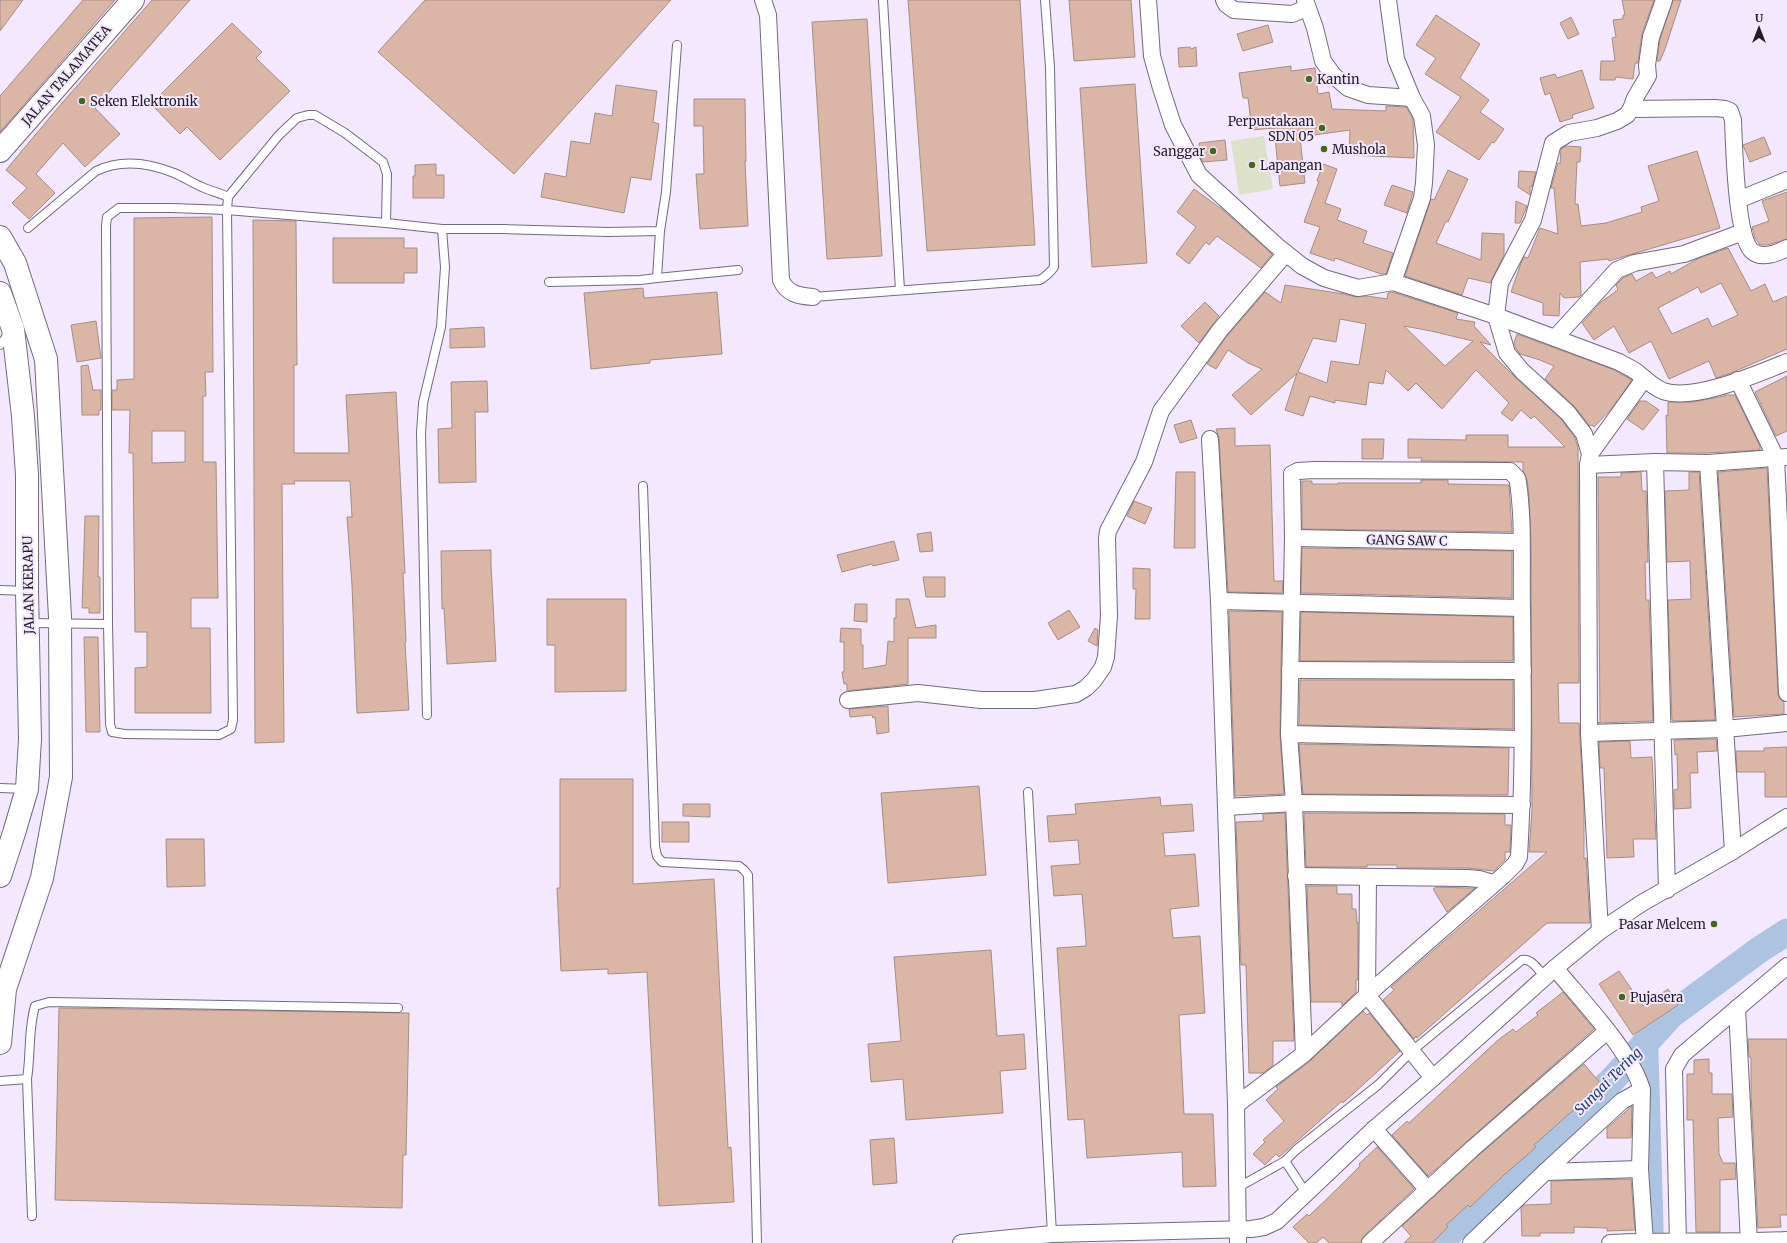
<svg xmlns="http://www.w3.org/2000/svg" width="1787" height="1243" font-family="Merriweather,serif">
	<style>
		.grass { fill: #dde1c9 }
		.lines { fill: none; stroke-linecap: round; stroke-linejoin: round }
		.canal { stroke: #acc4e2; stroke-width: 16 }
		.river { stroke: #acc4e2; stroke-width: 27 }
		.building { fill: #dbb5a5; stroke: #a48e85; fill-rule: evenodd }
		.lane-casing { stroke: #736a7c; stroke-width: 10 }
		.street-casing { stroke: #736a7c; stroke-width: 18 }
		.secondary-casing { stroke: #736a7c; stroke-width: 24 }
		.lane { stroke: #fff; stroke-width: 8 }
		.street { stroke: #fff; stroke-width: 16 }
		.secondary { stroke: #fff; stroke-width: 22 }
		.poi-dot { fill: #406620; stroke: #f3e8fe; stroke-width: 1.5 }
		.labels { text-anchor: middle; stroke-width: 4; stroke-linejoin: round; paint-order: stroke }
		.street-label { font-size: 13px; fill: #221e26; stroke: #f3e8fe }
		.poi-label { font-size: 13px; fill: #221e26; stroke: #f3e8fe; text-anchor: start }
		.water-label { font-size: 14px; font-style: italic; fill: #22436c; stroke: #f3e8fe }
	</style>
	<rect width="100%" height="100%" fill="#f3e8fe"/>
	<path class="grass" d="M1264,136l9,53 -34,6 -8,-54z"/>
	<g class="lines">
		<path class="canal" d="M1650,1036l6,207"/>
		<path class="river" d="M1439,1243l173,-163 59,-65 88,-65 28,-18"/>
	</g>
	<g class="building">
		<path d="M0,0h23l-23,31z"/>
		<path d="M83,0h32l-115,132v-36z"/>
		<path d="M152,0h38l-95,108 25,26 -35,33 -22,-24 -27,31 19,19 -26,26 -17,-16 15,-15 -21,-18 50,-60z"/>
		<path d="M425,0h246l-157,174 -136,-122z"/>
		<path d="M908,0h112l15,245 -108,6z"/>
		<path d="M1069,0h62l4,57 -61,4z"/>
		<path d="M1622,0h32l-12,34 -4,29h-3l-2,16 -17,-2 -1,3h-15l1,-19h14l-3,-23 4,-1 -3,-17 10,-1v-4h2z"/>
		<path d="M1673,0h8l-16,49 -5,12h-3l3,-22z"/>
		<path d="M1436,15l44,29 -20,34 29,22 -9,12 24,17 -10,14 -2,-1 -13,18 -43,-28 25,-35 -36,-23 11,-16 -20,-13z"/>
		<path d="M1571,17l8,17 -11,5 -8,-16z"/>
		<path d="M867,19l15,237 -55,3 -15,-237z"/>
		<path d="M232,23l30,29 -6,6 34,33 -70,69 -33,-33 -7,7 -29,-30z"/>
		<path d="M1268,25l5,17 -30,9 -6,-17z"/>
		<path d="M1190,47l1,2 5,-2 1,19 -18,1 -1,-19z"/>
		<path d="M1291,66v5l24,-3 3,26 11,-2 3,17 54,2v-5l20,1 7,12 1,39 -65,-3 1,-25 -50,7 5,46 -25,3 -6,-58 -22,2 -4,-32h-5l-4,-25z"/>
		<path d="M1582,70l12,38 -22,7 1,3 -13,4 -10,-29 -5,2 -5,-17 15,-4 2,4z"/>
		<path d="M1135,84l12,179 -55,4 -12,-179z"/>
		<path d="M616,85l41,6 -4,31 6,2 -8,56 -20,-3 -7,36 -83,-16 4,-24 21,4 5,-36 19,3 5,-31 17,3z"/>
		<path d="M694,99h51l1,62h-1l3,65 -48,3 -4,-55h8l-1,-48h-9z"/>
		<path d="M1764,137l7,17 -21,8 -7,-17z"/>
		<path d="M1225,140l2,20 -24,2 -3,-5 -1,-14z"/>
		<path d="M1566,146l15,1 -1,15h-3l-2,42h3l3,22 25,-3 36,-11 -1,-5 18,-6 -11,-35 49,-15 23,77 -111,33 -1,-2 -28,3 1,33 -2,2 -15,1 -4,-5 -1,23 -16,-1v-12l-32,-11 10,-29 3,-6 4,1 12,-30 18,6 -4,-46h-3l7,-25 2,1 1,-15z"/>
		<path d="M436,164v11h8v23h-31v-22h2v-11z"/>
		<path d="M1323,164l14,5 -12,34 16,6 -4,11 30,11 -4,12 30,10 -7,21h-5l-46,-16 -1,3 -24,-8 10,-26 -16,-5 15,-41h-2z"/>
		<path d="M1448,170l20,9 -20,43 -2,-1 -10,22 45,17 1,-27 22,1v21l-14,28 -22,-5 -6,17 -57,-19 26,-77 3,1z"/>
		<path d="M1519,171l17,1 -4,15 -2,-1v9l-12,-8z"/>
		<path d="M1392,185l21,7 -6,21 -23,-8z"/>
		<path d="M1194,189l29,21 49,44 -11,14 -44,-32 -8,9 -3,-3 -17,22 -13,-10 20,-27 -19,-15z"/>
		<path d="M1787,192v47l-19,6h-8l-5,-7 -3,-11 17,-6 -7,-20z"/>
		<path d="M1516,201l11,5 -7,17h-5z"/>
		<path d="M212,217l1,155h-8l1,24h-3v66h13l2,136h-27v30h19l1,85h-76v-45l12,-1v-35h-12l-2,-179h-4l1,-43h-18v-20h5v-10l17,-1v-161zM152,431h33v31l-33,1z"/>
		<path d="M253,220l43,1 1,144h-3v88h55l-3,-58 50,-3 9,181h-2l3,69h-1l4,68 -52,3 -5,-128 -5,-68h5l-2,-36h-56l1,3h-13l2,258 -29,1z"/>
		<path d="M333,238h71v10h13v25h-13v10h-71z"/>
		<path d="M1728,248l23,43 14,-7 8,18 14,-6v53l-56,24 -15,5 -7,-17 -40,18 -18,-38 -22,12 -15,-27 -20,14 -12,-17 19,-21 17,-12 -2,-5 7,-7 9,-4 4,7 16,-9 4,6 14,-7 1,3 28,-16zM1721,283l17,32 -26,12 -4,-9 -36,16 -14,-26 40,-21 3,6z"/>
		<path d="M1285,285l59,9 12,3 11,-1 20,3 1,-6 4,-1 66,21 -2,6 19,3 -1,4 17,19 -11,-3 36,36 45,41 14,19 3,10 1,235h-21l1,40h20l5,82v54l2,-1 4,65h-43l-130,115 -1,-2 -2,3 -31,-39 11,-10 -3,-3 156,-135h-18l3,-42 -1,-265 -2,-49 -2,-16 -4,-9v-9l-102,-1 1,-3h-14v-19l58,1v-5h42v12h57l-31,-31 -3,3 -10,-9 -9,11 -11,-8 8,-10 -33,-33 -34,39 -26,-26 -8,8 -22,-21 -3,14 -14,-2 -3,23 -31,-5v3l-25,-7 -7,20 -18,-6 12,-37 -46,42 -19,-20 30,-26 -14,-6 -20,-13 -12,19 -9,-5 20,-28 38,-44 16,11zM1340,319l26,5 -7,41 -28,-4 -4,22 -29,-11 15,-34 23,4zM1404,326l27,5 42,10 -28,25z"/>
		<path d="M643,288l1,10 73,-6 5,62 -72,6v3l-59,6 -7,-76z"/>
		<path d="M1205,302l14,14 -20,27 -18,-17z"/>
		<path d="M96,321l5,37 -24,4 -6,-37z"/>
		<path d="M484,327l1,20 -35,1v-19z"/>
		<path d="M1517,334l95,35 20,11 -20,28 -18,19 -2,-2 -2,1 -16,-20 -29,-27 9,-13 -14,-6 -20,-6 -4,-6 -2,-5z"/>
		<path d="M88,365l5,25h8v20h-2v5h-17l-1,-49z"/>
		<path d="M1787,376v55l-11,5 -21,-44z"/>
		<path d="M487,381l1,31h-13l1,70 -37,1 -1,-54 14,-1 -1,-46z"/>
		<path d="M1724,395h11l25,51v4l-52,3h-41l-1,-38 2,1v-14h24l33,-6z"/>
		<path d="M1640,401h6l13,9 -16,20 -16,-11z"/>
		<path d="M1191,420l6,18 -17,5 -6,-18z"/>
		<path d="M1235,428v18l35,-1 4,136h9l-1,12 -54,-1 -9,-154 -3,-9z"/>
		<path d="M1362,439h22l-1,20h-21z"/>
		<path d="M1767,468l11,225 1,5 5,4v12l-50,3 -16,-245z"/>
		<path d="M1176,472h19v76h-21z"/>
		<path d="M1641,472l1,19h4l2,71h-3l1,38h3l4,121 -55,2 2,-1 -2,-245h23v-4z"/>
		<path d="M1689,472h10l16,248 -41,1 -2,-1 -4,-120 23,-1 -1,-36v-2l-23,1 -2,-71 24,-1z"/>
		<path d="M1421,480h27v4l61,1 3,47 -210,-3v-48h10v3h26v-1h83z"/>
		<path d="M1134,501l18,7 -7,16 -18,-8z"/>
		<path d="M85,516h14l-1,61h2v36h-11v-5h-7z"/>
		<path d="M931,532l2,19 -13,1 -3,-18z"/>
		<path d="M894,541l5,19 -26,6 -1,-2 -30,8 -5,-17z"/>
		<path d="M1302,548l210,3v47l-211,-5z"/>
		<path d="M491,550v14l5,97 -49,3 -3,-56 -2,1 -1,-58z"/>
		<path d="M1133,568l17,1v50h-15l1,-30h-3z"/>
		<path d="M923,577h22v20h-19z"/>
		<path d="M547,599h79v92l-71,1v-47h-8z"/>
		<path d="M896,599h13l7,29 20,-3v13h-28v46l-61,7v-7h-3l-2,-12h2v-30h-4l1,-14 20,1v16h2v24l23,-4 2,-24 6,1v-24h2z"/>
		<path d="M855,604h12v18l-13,-1z"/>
		<path d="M1069,610l11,17 -22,13 -10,-17z"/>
		<path d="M1229,611l53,1 -2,122 4,60 -49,2z"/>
		<path d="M1301,612l212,5v44h-213z"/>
		<path d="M1095,628l3,2 -1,16 -9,-5z"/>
		<path d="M84,637h14l2,95h-14z"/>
		<path d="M1300,680h213v49l-214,-4z"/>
		<path d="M888,706l1,26 -12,2 -2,-17 -2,1 -1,-3 -22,2 -1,-8z"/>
		<path d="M1716,739l1,12 -20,1 1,21h-8l1,35 -17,1v-19l4,-1 -1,-35 -2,1 -1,-15z"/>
		<path d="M1630,741l1,17 21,-1 4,82h-23l1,18 -27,1 -3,-90h-4l-1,-26z"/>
		<path d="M1299,744l210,4 -1,47 -205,-1z"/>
		<path d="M1787,747v50h-22v-25h-28l-1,-21h28v-3z"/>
		<path d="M560,779h73v105l81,-5 14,269 3,-1 3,55 -75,4 -12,-234 -39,2v-5l-47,2 -4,-83h3z"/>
		<path d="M979,786l7,89 -98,8 -7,-90z"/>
		<path d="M1160,797l1,9 31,-2 2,27 -31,2 2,23 30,-2 4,52 -29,3 3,29 27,-2 5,77 -26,2 5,99h29l3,72 -33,1 -1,-35 -95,6 -3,-39 -16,1 -11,-172 29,-2v-5l-4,-47 -28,2 -3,-30 29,-2 -2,-24 -29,2 -2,-26 29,-2 -1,-10z"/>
		<path d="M683,804h27v13l-27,-1z"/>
		<path d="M1285,813l9,228h-21v24l-10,8h-14l-3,-108h-5l-5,-143 27,-1v-7z"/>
		<path d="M1304,813l201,1v11h6l-1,27h-5v8l-11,11 -27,-3h-70v-3h-30v2h-61z"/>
		<rect x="662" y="822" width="27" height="20"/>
		<path d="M166,839h38l1,47 -38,1z"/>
		<path d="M1307,886h30v8h15v15h4l1,14 1,-1v58h-2v12l-14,14v-4h-31z"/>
		<path d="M1436,887l31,1h8l-28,24 -14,-23z"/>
		<path d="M991,950l6,86 27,-2 2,35 -26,2 3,42 -97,7 -3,-41 -32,3 -3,-38 33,-3 -7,-84z"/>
		<path d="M1619,971l24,35 25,-17 10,16 -45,30 -34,-51z"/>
		<path d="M1563,992l31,37 -166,147 -36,-41 15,-14 2,2 89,-83 15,-11 3,3 22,-17 -2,-2z"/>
		<path d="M59,1008l350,5 -3,142h-3l-1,53 -347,-8z"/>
		<path d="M1363,1011l4,4 2,-2 31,38 -57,52 -1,-2 -63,56 -3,-3 -11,11 -12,-11 12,-12 -2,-2 21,-19 -18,-21 12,-11 -2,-2 34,-26z"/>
		<path d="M1748,1039h39v176h-7l1,12 -23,1 -7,-135v-36h-2z"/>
		<path d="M1709,1059v14h3v21h20l1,23 -15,1 1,36 4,9h12l1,16 -16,1v52h-24l-3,-112h-6v-46h7v-14z"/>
		<path d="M1584,1064l17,20 -16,13 1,2 -52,46 2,2 -11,10 -20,17 -35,33 -2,-2 -22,20 2,2 -16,16h-28l7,-7 -9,-10 76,-70z"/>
		<path d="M1632,1106l-1,32h-24v-10z"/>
		<path d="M894,1138l3,45 -24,2 -3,-45z"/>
		<path d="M1377,1147l37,42 -50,47 -4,7h-31l-6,-6 -7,6h-7l-16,-16 14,-13 2,2 28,-27 23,-23 -1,-2z"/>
		<path d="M1631,1179l4,51 -28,1v-3l-33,-1v6h-34v3h-18l-1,-28 3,-3 27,-1v-23z"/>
	</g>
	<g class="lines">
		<defs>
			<g id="lane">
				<path d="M883,0l17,290"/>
				<path d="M386,223l1,-49 -4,-12 -38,-29 -30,-18h-7l-11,3 -18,17 -51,62 -1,13 6,510 -2,9 -12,6 -94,-1 -13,-2 -2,-8 -2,-100 -2,-398 1,-9 12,-9h53l55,2 159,13 56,6h61l105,3 52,-1 6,-39 11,-147"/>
				<path d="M28,228l68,-57c25,-12 53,-8 78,2 10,4 18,10 28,14 9,4 18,6 26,10"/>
				<path d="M657,278l81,-8"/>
				<path d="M549,282l91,-2 17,-2 3,-47"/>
				<path d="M813,297l227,-17c6,-4 10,-7 14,-13l-4,-200 -5,-67"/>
				<path d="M0,345l10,-13"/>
				<path d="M643,486l12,360 2,10 5,6 77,4 5,4 4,5 9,368"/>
				<path d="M0,590l26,1"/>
				<path d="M29,623l79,1"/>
				<path d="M427,715l-6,-282 2,-30 18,-76 4,-60 -3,-38"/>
				<path d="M0,788l26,1"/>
				<path d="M1028,792l24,442"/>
				<path d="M27,1079l5,137"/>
				<path d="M0,1081l27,-2c4,-25 1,-49 8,-73l14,-4 349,6"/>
				<path d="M1237,1188l48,-27"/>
				<path d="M1306,1193l-21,-32 11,-11 82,-65 34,-34 110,-91c10,-2 17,11 23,17"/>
			</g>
			<g id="street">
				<path d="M763,0l5,15 13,265c6,14 18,16 32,17"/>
				<path d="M1148,0l4,56 9,32 12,37 26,50 78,71 25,20 22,12 34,10 35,-6 103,34 11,37 15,18 46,42 16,21 6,20 -2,11 1,268 11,198"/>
				<path d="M1224,0l2,4 8,6 58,4 15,-6"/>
				<path d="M1305,0l10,28 8,33 10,14 15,13 20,7 44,3 10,18 4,29 -2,38 -2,15 -29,84"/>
				<path d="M1388,0l8,59 16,39"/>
				<path d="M1664,0l-13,37 -4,28 1,11 -13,22 -4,11 -4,6 -10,6 -20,7 -28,5 -16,10 -20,77 -33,63 -4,33 123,46c7,4 14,7 19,11 8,7 15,14 25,18 30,11 94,-17 124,-29"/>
				<path d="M1631,109l84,-1 10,1 5,2 3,9c1,24 3,117 19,131 10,9 25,2 35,-3"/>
				<path d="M1738,200l49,-20"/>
				<path d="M1555,338l62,-68 17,-7 50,-9 59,-22"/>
				<path d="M1738,380l38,78 11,235"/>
				<path d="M1210,439l9,162 17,504 2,138"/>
				<path d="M1590,454l54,-75"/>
				<path d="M1655,462l12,428"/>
				<path d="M1708,463l25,388"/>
				<path d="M1588,465l67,-3 53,1 79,-6"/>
				<path d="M1293,538l228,4"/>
				<path d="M1219,601l303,7"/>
				<path d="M1290,670l233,1"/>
				<path d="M848,700l70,-7 63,7h54l41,-6 10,-6 8,-8 9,-13 3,-10 3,-41 -2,-78 1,-7 36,-69 17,-51 59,-81 66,-77"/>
				<path d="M1589,733l136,-4 62,-6"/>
				<path d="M1289,734l233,5"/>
				<path d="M1226,807l68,-4 228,2"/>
				<path d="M1296,876l171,2 12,1 14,4"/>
				<path d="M1368,877l-1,118 66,83"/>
				<path d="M1555,968c25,31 77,84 87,122l-2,79 5,74"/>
				<path d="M1737,1008l12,235"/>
				<path d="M1236,1105l68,-51 63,-59 137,-120 11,-11 4,-7c5,-83 4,-166 3,-248 -1,-42 2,-86 -4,-127l-1,-4 -7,-7 -196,-1 -16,1 -6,3 1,64 -4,196 5,69 10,251"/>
				<path d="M1374,1129l54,61"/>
				<path d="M1545,1172l95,-3"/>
				<path d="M961,1243l91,-9 199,-5 13,-2 13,-6 97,-92 59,-51 122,-110 45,-37 42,-28 91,-52 54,-34"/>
				<path d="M1370,1243l102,-94 135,-118"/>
				<path d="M1471,1243l74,-71 77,-71 20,-11"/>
				<path d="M1610,1243c59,-3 118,0 177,-3"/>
				<path d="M1678,1243l-4,-174 8,-14 105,-89"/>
			</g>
			<g id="secondary">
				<path d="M0,151l133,-151"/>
				<path d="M0,237l15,26 31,96 14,258 1,160 -19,101 -37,111 -5,54"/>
				<path d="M0,293l13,36 10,87 4,59v116l3,148 -3,50 -13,44 -14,43"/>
			</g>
		</defs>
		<use href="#lane" class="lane-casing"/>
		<use href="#street" class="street-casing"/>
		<use href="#secondary" class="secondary-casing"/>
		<use href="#lane" class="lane"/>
		<use href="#street" class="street"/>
		<use href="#secondary" class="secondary"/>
	</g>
	<g class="poi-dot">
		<circle cx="1309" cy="79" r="4"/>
		<circle cx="82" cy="101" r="4"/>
		<circle cx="1322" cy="128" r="4"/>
		<circle cx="1324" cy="149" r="4"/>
		<circle cx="1213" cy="151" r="4"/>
		<circle cx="1252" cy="165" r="4"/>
		<circle cx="1714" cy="924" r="4"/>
		<circle cx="1622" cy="997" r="4"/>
	</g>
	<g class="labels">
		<g class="street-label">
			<text transform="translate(66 75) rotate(-49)" y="5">JALAN TALAMATEA</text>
			<text transform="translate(1407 540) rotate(1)" y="5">GANG SAW C</text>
			<text transform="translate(28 585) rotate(-91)" y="5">JALAN KERAPU</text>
		</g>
		<g class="poi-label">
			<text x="1317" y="84">Kantin</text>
			<text x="90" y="106">Seken Elektronik</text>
			<text x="1314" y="126" text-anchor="end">Perpustakaan<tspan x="1314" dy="15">SDN 05</tspan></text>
			<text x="1332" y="154">Mushola</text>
			<text x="1205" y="156" text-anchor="end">Sanggar</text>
			<text x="1260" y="170">Lapangan</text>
			<text x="1706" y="929" text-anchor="end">Pasar Melcem</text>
			<text x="1630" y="1002">Pujasera</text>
		</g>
		<g class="water-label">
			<text transform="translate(1608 1081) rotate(-45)" y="5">Sungai Tering</text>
		</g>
	</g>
	<g transform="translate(1759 28)" stroke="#f3e8fe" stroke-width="3" paint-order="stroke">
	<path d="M0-3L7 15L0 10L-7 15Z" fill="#221e26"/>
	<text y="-6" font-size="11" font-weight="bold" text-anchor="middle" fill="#221e26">U</text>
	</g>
</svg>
